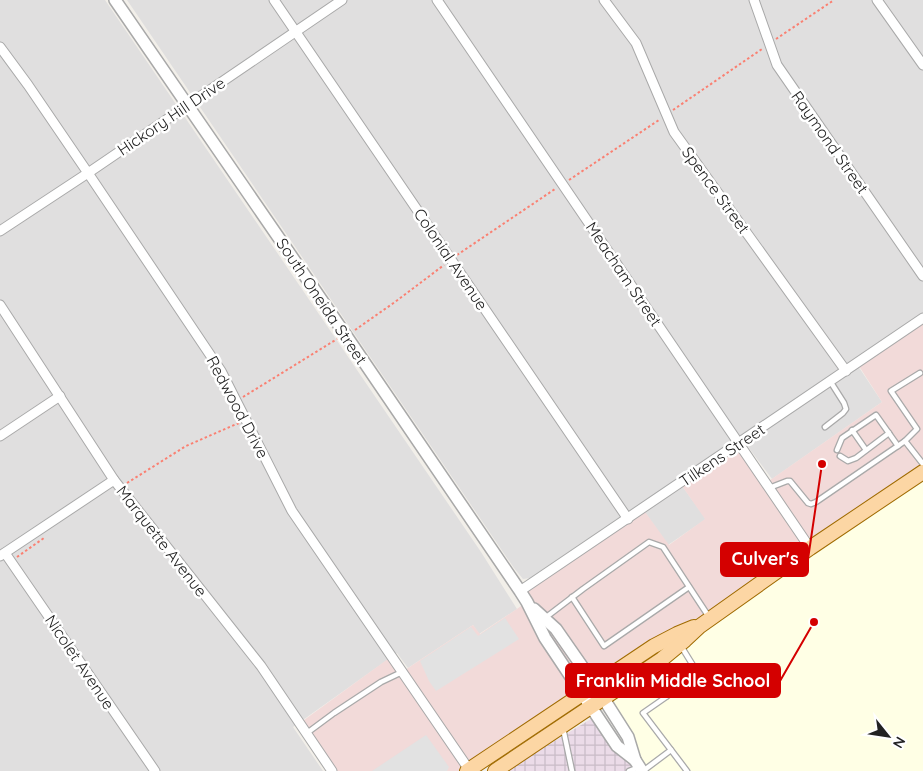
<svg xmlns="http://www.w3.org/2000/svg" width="923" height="771" font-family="Quicksand,sans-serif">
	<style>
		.residential { fill: #e0dfdf }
		.commercial { fill: #f2dad9 }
		.industrial { fill: url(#industrial-grid) }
		.education { fill: #ffffe5 }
		.parking { fill: #e2e2e2 }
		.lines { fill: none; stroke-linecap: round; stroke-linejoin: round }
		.service-casing { stroke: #a9a9a9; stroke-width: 7 }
		.minor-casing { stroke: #a9a9a9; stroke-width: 11 }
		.tertiary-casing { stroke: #a9a9a9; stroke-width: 14 }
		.primary-casing { stroke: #a06b00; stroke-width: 16 }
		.path { stroke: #fa8072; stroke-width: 2; stroke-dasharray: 2.5 2.5; stroke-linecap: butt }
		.service { stroke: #fff; stroke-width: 4.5 }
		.minor { stroke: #fff; stroke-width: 9 }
		.tertiary { stroke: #fff; stroke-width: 11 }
		.primary { stroke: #fcd6a4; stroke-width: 14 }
		.labels { text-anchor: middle; stroke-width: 5; stroke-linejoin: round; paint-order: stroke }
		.street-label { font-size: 16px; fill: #222; stroke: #fff }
		.leader { fill: none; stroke: #d40000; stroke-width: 2 }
		.callout-dot { fill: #d40000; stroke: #fff; stroke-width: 2 }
		.callout { fill: #d40000; stroke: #d40000; stroke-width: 2 }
		.callout-label { font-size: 18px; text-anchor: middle; font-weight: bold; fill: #fff }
	</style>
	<defs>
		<pattern id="industrial-grid" width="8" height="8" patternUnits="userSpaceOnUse" patternTransform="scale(1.25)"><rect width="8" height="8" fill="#ebdbe8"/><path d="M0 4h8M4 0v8" fill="none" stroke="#c9bcc7"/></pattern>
	</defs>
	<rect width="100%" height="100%" fill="#f2efe9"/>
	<g class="residential">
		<path d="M0,0h105l376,552 36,57 -38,25 -6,-9 -65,43 -11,-15 -104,74 30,44h-323z"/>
		<path d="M127,0h796v313l-69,47 28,42 -110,77 -32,-43 -63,43 29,40 -38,26 -29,-41 -109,74 -7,1 -9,-11z"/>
	</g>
	<path class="commercial" d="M923,318v154l-234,157 -221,142h-136l-32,-48 92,-67 10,16 71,-47 7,9 47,-32 -7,-11 123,-82 26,36 36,-26 -25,-36 59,-40 27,40 116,-81 -25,-39z"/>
	<path class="industrial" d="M591,719l26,27 25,25h-137z"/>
	<path class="education" d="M923,472v299h-281l-39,-73z"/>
	<g class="parking">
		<path d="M505,618l14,21 -83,52 -7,-10 -9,-20 51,-34 7,9z"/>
		<path d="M426,735l23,32 -2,4h-75z"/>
	</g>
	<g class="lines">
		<defs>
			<g id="service">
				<path d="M825,427l18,-14 3,-4 -2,-6 -14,-22"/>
				<path d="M852,430l14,20"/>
				<path d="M905,441l12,-12 -26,-38 29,-18"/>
				<path d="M837,450l5,-12 34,-23 22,31"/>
				<path d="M840,456l8,5 8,-3 33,-25"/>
				<path d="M769,488l18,-7h3l18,22 3,1 5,-2 89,-61 18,23"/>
				<path d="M572,597l32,49 85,-59"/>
				<path d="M545,618l38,-29 66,-47 14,5 46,70"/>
				<path d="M681,646l13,21 -5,10 -23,20 -23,16 44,58"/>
				<path d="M563,728l9,43"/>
				<path d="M307,733l27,-20 47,-31 21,-10"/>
				<path d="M629,771l10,-4"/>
				<path d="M643,771l28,-21"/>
			</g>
			<g id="minor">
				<path d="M274,0l354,519"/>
				<path d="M437,0l373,548"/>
				<path d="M604,0l32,43 38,89 172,239"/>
				<path d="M754,0l23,65 146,211"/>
				<path d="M877,0l46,65"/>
				<path d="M0,47l28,38 60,88 133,198 71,140 178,260"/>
				<path d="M0,231l88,-58 254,-173"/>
				<path d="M0,305l114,175 147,186 71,105"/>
				<path d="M0,436l60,-40"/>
				<path d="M5,553l150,218"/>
				<path d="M0,556l114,-76"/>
				<path d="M520,591l403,-273"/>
			</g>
			<g id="tertiary">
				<path d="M115,0l230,334 175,257 7,11 18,36 72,108 18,14"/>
				<path d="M534,609l22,20 39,56 33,52 7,23 7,11"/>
			</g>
			<g id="primary">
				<path d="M467,771l187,-125 23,-12 17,-7"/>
				<path d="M495,771l167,-112 23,-19 15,-14 110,-78 113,-76"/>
			</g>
		</defs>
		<use href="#service" class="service-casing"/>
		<use href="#minor" class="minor-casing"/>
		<use href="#tertiary" class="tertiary-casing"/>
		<use href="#primary" class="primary-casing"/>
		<g class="path">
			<path d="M776,39l58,-39"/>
			<path d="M673,110l89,-61"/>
			<path d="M569,180l90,-60"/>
			<path d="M457,255l98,-66"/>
			<path d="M355,330l40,-28 49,-37"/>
			<path d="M243,397l94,-58"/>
			<path d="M127,483l59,-37 53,-23"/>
			<path d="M17,557l27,-19"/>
		</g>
		<use href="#service" class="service"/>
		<use href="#minor" class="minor"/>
		<use href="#tertiary" class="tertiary"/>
		<use href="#primary" class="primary"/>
	</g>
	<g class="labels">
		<g class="street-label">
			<text transform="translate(171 116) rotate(-34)" y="6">Hickory Hill Drive</text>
			<text transform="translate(830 142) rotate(55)" y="6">Raymond Street</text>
			<text transform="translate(716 190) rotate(54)" y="6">Spence Street</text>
			<text transform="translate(451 259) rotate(56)" y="6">Colonial Avenue</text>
			<text transform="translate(624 274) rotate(56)" y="6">Meacham Street</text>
			<text transform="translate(322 301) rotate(56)" y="6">South Oneida Street</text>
			<text transform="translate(238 407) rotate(62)" y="6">Redwood Drive</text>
			<text transform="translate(722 455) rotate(-34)" y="6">Tilkens Street</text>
			<text transform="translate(162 541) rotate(52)" y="6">Marquette Avenue</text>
			<text transform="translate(80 662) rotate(56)" y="6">Nicolet Avenue</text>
		</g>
	</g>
	<path class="leader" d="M822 464L808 559M814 622L780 681"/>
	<g class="callout-dot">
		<circle cx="822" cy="464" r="5"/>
		<circle cx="814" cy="622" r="5"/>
	</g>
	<g class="callout">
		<rect x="721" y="543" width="87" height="33" rx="5"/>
		<rect x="566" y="664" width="214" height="33" rx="5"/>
	</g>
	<g class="callout-label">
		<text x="765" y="565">Culver's</text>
		<text x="673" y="687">Franklin Middle School</text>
	</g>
	<g transform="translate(888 736) rotate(120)" stroke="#ffffff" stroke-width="4" paint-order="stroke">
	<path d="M0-4L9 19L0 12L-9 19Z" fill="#222222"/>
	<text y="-8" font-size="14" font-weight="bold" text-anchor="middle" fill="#222222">N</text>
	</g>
</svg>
